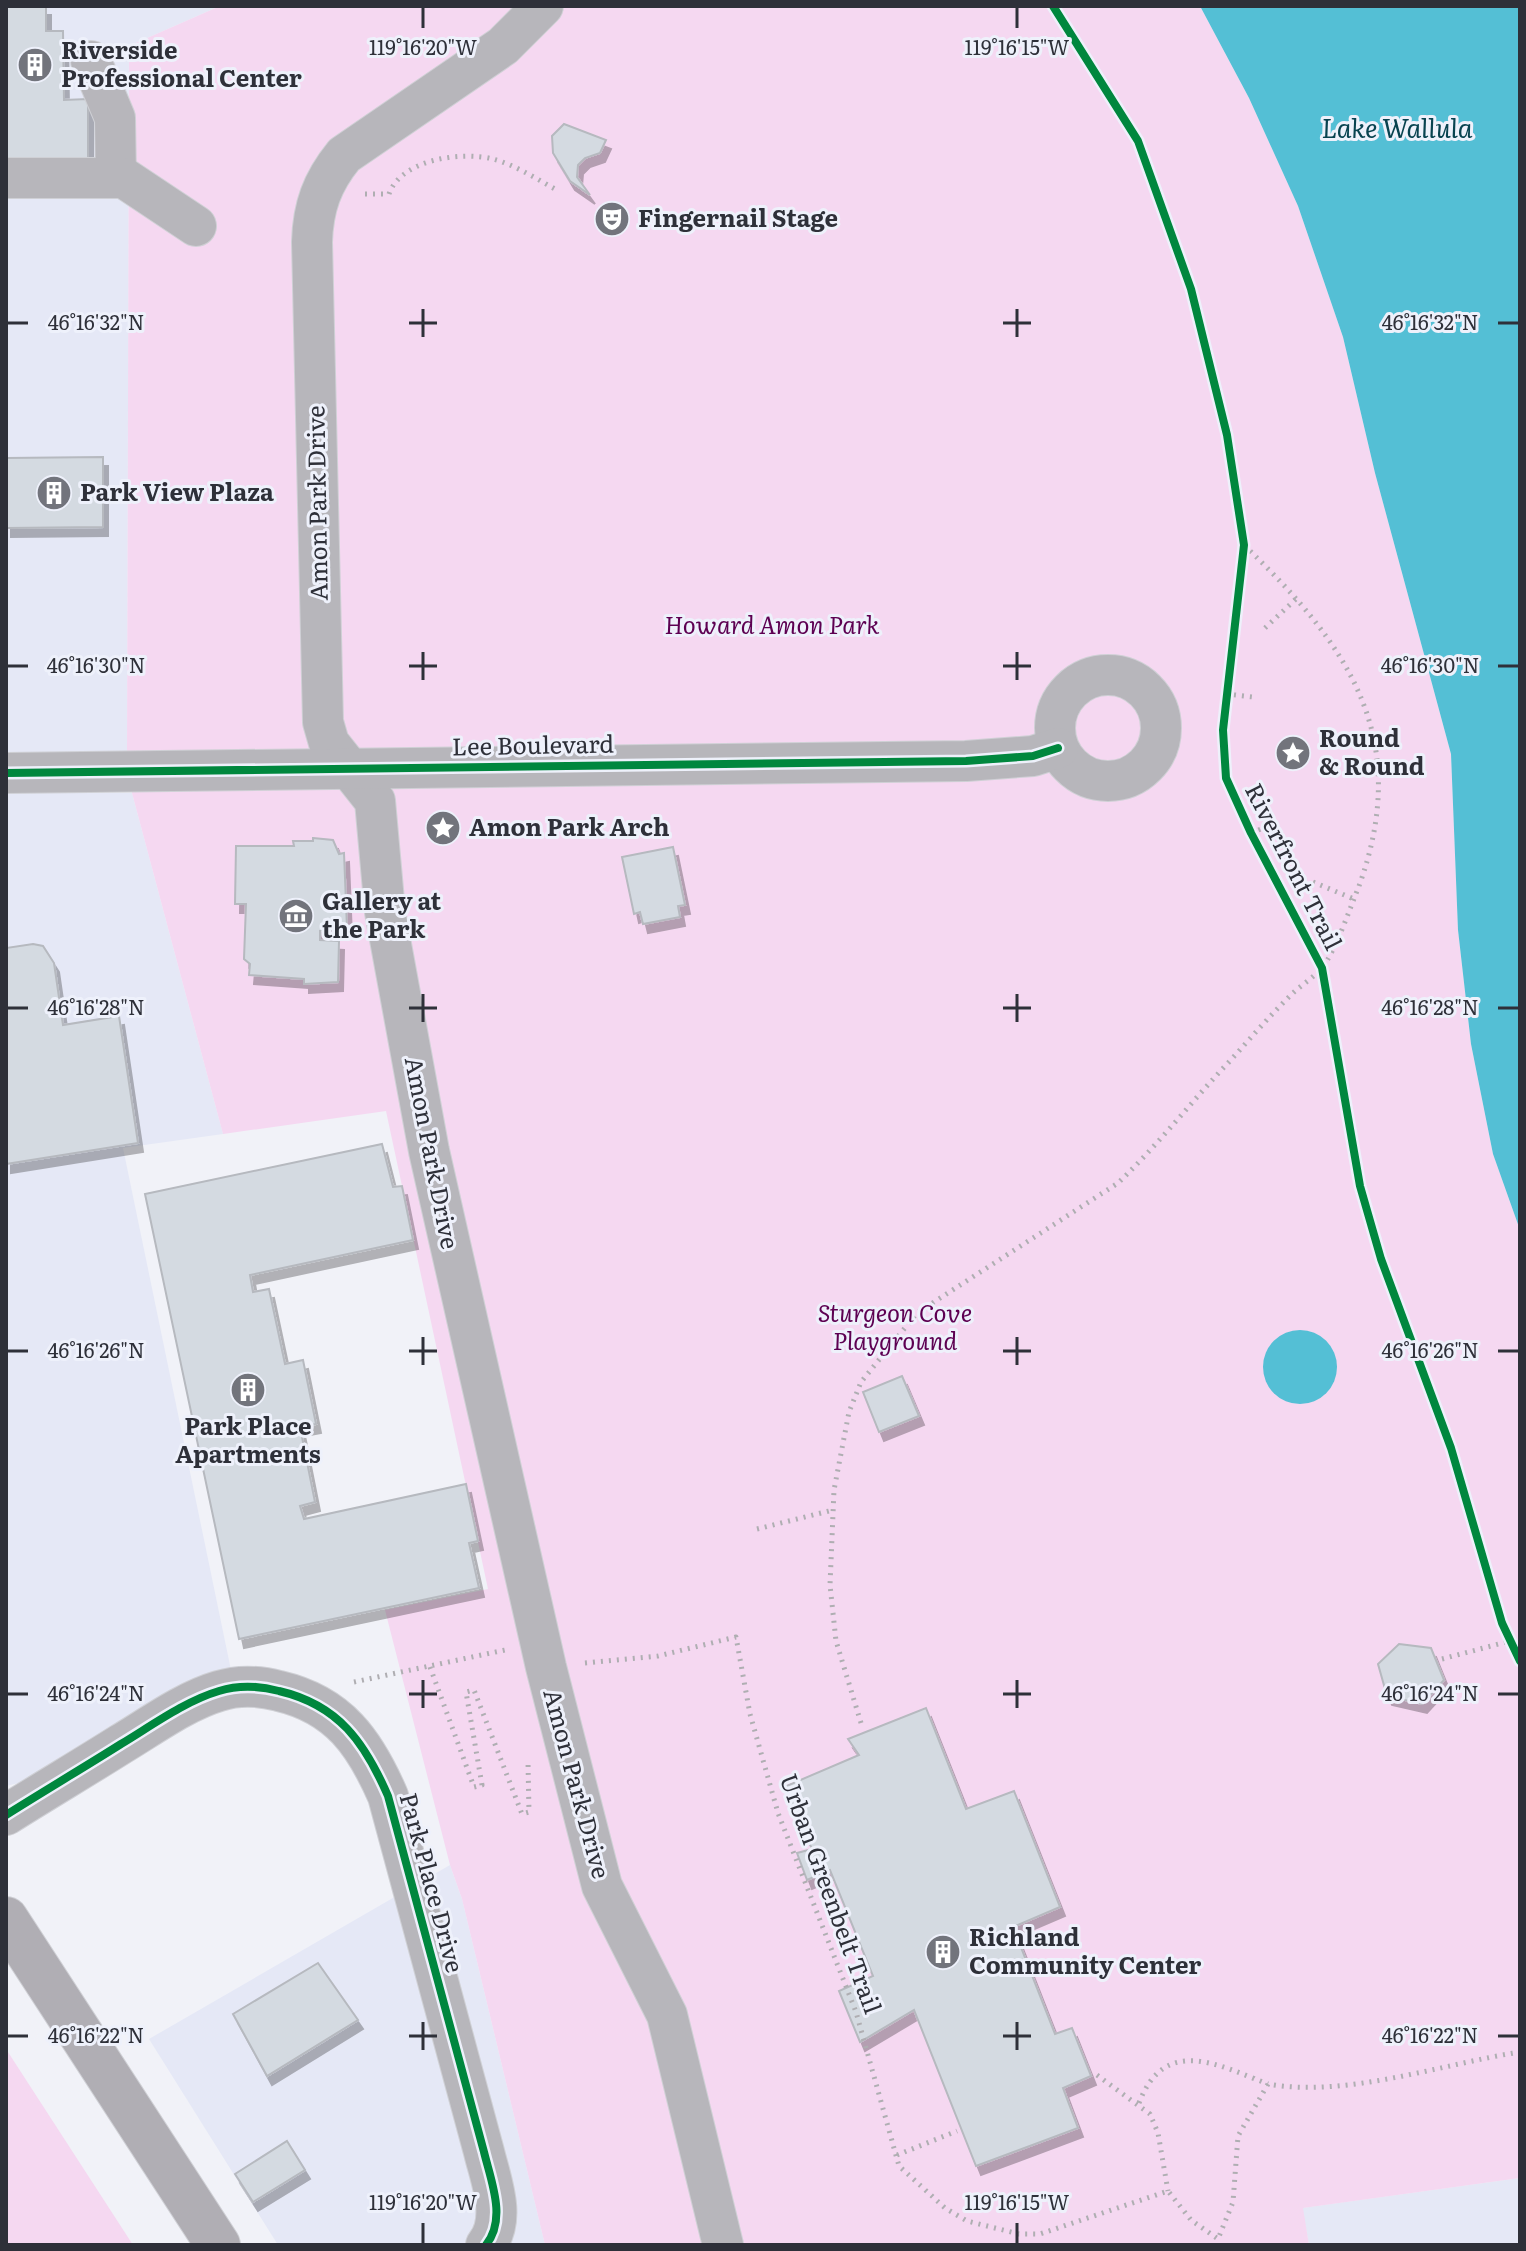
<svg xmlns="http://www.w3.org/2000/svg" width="1526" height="2251" font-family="Literata,serif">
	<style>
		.built { fill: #e5e8f6 }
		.green { fill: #f5d8f1 }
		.water { fill: #54bfd5 }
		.building { fill: #d4dae1; stroke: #b6b9bf; stroke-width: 2; filter: url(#shadow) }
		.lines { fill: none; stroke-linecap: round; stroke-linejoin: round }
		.minor-casing { stroke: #cfd0d5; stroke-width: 42 }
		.major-casing { stroke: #cfd0d5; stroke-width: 46 }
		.path { stroke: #afaeb2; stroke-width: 5; stroke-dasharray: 2 6; stroke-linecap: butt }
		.minor { stroke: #b7b6bb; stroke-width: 40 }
		.major { stroke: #b0aeb4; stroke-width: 44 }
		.cycleway-casing { stroke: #eef1fb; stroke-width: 13 }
		.cycleway { stroke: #00873e; stroke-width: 8 }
		.ticks { fill: none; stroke: #2e3039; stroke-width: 3 }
		.labels { text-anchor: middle; stroke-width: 6; stroke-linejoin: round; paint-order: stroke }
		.poi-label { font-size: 24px; font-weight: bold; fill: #2e3039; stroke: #eef1fb; text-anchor: start }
		.street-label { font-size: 24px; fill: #2e3039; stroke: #eef1fb }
		.park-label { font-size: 24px; font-style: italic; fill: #5d0052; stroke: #eef1fb }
		.water-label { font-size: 26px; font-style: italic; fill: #084350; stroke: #eef1fb }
		.ticks-label { font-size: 20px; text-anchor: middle; fill: #2e3039; stroke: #eef1fb; stroke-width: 6; stroke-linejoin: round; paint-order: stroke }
	</style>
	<defs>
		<filter id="shadow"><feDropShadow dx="5" dy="9" stdDeviation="0" flood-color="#0004"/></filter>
	</defs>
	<rect width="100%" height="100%" fill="#f1f2f8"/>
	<g class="built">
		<path d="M6,6h214l-91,40 -2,709h-121z"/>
		<path d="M6,793h126l91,341 -100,14 109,527 -209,107 -17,4z"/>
		<path d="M450,1865l12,34 83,346h-267l-129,-206z"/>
		<path d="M1520,2178v67h-211l-7,-37z"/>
	</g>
	<g class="green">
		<path d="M220,6h980l49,92 49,108 45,131 32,136 76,281 7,176 13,114 22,110 27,76v948l-217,30 6,37h-764l-83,-346 -12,-34 -65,-255 103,-21 -102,-478 -163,23 -91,-341 -5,-38 2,-709z"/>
		<path d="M6,2049l127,196h-127z"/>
	</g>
	<g class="water">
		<path d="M1200,6h320v1224l-27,-76 -22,-110 -13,-114 -7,-176 -76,-281 -32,-136 -45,-131 -49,-108z"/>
		<circle cx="1300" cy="1367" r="37"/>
	</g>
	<g class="building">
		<path d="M6,6h40v25h17l1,69 24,-1v72l-82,-4z"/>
		<path d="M564,124l42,16 -6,13 -15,5 -7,7 -1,12 13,18 -20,-14 -17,-28 -1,-17z"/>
		<path d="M103,457v70l-97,1v-70z"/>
		<path d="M313,838l20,2 6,14 5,-1 3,75 -27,3v9l19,1 -1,41 -34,2v-5l-55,-4 1,-11 -6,-5 2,-55h-11l1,-58h58l-1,-5h20z"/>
		<path d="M673,847l12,58 -7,1 2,11 -37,7 -3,-12 -6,2 -12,-57z"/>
		<path d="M33,944l10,2 11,17 9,62 56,-9 19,127 -132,21v-216z"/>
		<path d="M382,1144l11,43 9,-1 11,54 -163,35 3,17 16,-3 16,75 18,-4 13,64 -16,3 15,75 -15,4 4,13 162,-35 12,57 -9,2 10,45 -240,51 -94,-445z"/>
		<path d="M902,1376l17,40 -40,16 -16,-40z"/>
		<path d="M1399,1644l32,4 13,32 -22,24 -35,-8 -9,-32z"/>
		<path d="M926,1708l40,101 48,-18 46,116 -47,20 42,107 17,-6 19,48 -28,12 15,40 -102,38 -62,-156 -54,32 -21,-51 34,-15 -43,-106 -23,10 -10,-27 15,-4 -28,-62 75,-32 -11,-16z"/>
		<path d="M318,1963l40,57 -91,56 -34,-62z"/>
		<path d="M287,2141l18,29 -52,32 -18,-28z"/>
	</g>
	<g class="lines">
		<defs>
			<g id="minor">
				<path d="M543,6l-40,40 -159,109c-22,27 -31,52 -32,87l11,480 6,21 46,58 10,111 44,239 117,516 56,219 65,129 56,230"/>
				<path d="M91,61l24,57 1,60"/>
				<path d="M6,178h118l72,48"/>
				<circle cx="1108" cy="728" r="53"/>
				<path d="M6,773l960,-12 67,-5 25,-8"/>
				<path d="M6,1815c38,-24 77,-47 115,-71 30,-18 64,-43 98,-53 19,-6 41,-5 60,0 60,14 86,52 109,105l96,356c7,29 23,67 2,93"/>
			</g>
			<path id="major" d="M6,1919l212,326"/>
		</defs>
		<use href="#minor" class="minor-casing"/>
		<use href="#major" class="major-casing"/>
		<g class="path">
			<path d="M365,194h24c12,-35 73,-43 104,-35 22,6 42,19 62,30"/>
			<path d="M1265,628l33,-31"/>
			<path d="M1226,694l27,3"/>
			<path d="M1343,744l46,-6"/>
			<path d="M1251,833l27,-11"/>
			<path d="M1313,882l41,17"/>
			<path d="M757,1529l76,-19"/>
			<path d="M1442,1659l68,-18"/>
			<path d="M585,1663l73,-7 78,-19 14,77 28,99 78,199 43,154 46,42 22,13 52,13h21l128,-43 23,29 27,19 15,-37 5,-66 30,-52c78,14 174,-20 252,-32"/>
			<path d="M430,1667l44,120 8,-2 -16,-93 8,-2 48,124 7,-2 -1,-50"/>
			<path d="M354,1682l151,-32"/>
			<path d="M861,1723l-25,-82 -6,-56 4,-95 15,-78 12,-30 56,-69 201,-130c39,-37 73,-81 110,-120 22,-24 43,-49 66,-71 9,-8 20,-15 28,-24 14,-18 28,-60 37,-82 54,-149 -11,-241 -115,-341"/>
			<path d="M1097,2075l53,39 8,19 10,58"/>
			<path d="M1139,2103c26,-68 79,-38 129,-19"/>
			<path d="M897,2155l60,-24"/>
		</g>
		<use href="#minor" class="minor"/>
		<use href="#major" class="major"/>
		<defs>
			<g id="cycleway">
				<path d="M1053,6l85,135 53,148 36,146 17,110 -21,185 3,48 25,55 71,135 38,218 21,73 70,189 51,175 18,38"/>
				<path d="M6,773l960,-12 67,-5 25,-8"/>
				<path d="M6,1815c38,-24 77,-47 115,-71 30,-18 64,-43 98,-53 19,-6 41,-5 60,0 60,14 86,52 109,105l96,356c7,29 23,67 2,93"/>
			</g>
		</defs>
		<use href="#cycleway" class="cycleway-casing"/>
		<use href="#cycleway" class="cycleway"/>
	</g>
	<path class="ticks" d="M423,8v20M1017,8v20M423,309v28M1017,309v28M8,323h20M409,323h28M1003,323h28M1498,323h20M423,652v28M1017,652v28M8,666h20M409,666h28M1003,666h28M1498,666h20M423,994v28M1017,994v28M8,1008h20M409,1008h28M1003,1008h28M1498,1008h20M423,1337v28M1017,1337v28M8,1351h20M409,1351h28M1003,1351h28M1498,1351h20M423,1680v28M1017,1680v28M8,1694h20M409,1694h28M1003,1694h28M1498,1694h20M423,2022v28M1017,2022v28M8,2036h20M409,2036h28M1003,2036h28M1498,2036h20M423,2223v20M1017,2223v20"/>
	<defs>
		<symbol id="building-disc" viewBox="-11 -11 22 22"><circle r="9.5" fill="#72747c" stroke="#eef1fb"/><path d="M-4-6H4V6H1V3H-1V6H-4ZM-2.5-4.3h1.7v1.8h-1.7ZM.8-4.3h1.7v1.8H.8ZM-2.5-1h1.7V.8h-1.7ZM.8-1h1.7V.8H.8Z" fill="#fff"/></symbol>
		<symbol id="theatre-disc" viewBox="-11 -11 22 22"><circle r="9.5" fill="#72747c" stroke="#eef1fb"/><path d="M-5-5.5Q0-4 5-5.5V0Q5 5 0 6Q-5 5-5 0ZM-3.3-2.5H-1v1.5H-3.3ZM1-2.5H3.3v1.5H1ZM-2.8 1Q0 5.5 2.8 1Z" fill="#fff"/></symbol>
		<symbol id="sight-disc" viewBox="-11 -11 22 22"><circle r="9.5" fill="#72747c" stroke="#eef1fb"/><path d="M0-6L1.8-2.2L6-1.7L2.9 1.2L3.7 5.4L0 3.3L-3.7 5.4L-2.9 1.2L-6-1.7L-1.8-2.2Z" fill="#fff"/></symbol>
		<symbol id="museum-disc" viewBox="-11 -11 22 22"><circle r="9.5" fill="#72747c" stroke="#eef1fb"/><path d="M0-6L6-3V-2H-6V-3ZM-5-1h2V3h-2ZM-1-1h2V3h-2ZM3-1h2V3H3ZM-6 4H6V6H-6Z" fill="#fff"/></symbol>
	</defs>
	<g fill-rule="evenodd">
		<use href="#building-disc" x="15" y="45" width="40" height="40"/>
		<use href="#theatre-disc" x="592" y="199" width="40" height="40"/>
		<use href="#building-disc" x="34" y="473" width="40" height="40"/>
		<use href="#sight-disc" x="1273" y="733" width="40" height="40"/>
		<use href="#sight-disc" x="423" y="808" width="40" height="40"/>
		<use href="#museum-disc" x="276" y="896" width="40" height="40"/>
		<use href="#building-disc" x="228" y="1370" width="40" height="40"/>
		<use href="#building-disc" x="923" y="1932" width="40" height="40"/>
	</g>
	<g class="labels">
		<g class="poi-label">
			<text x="61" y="59">Riverside<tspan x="61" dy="28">Professional Center</tspan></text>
			<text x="638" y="227">Fingernail Stage</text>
			<text x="80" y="501">Park View Plaza</text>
			<text x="1319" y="747">Round<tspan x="1319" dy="28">&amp; Round</tspan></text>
			<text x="469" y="836">Amon Park Arch</text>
			<text x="322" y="910">Gallery at<tspan x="322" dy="28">the Park</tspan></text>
			<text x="248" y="1435" text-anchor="middle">Park Place<tspan x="248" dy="28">Apartments</tspan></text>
			<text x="969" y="1946">Richland<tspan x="969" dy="28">Community Center</tspan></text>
		</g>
		<g class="street-label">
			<text transform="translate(318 503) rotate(-91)" y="8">Amon Park Drive</text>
			<text transform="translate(533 746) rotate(-1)" y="8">Lee Boulevard</text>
			<text transform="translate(1293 867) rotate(63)" y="8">Riverfront Trail</text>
			<text transform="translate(431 1153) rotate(79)" y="8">Amon Park Drive</text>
			<text transform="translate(576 1784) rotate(75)" y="8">Amon Park Drive</text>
			<text transform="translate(431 1883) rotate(75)" y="8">Park Place Drive</text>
			<text transform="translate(830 1894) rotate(70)" y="8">Urban Greenbelt Trail</text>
		</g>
		<g class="park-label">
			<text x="772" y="634">Howard Amon Park</text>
			<text x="895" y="1322">Sturgeon Cove<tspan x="895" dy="28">Playground</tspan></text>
		</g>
		<g class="water-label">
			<text x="1397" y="138">Lake Wallula</text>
		</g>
	</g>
	<g class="ticks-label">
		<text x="423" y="55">119°16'20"W</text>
		<text x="1017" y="55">119°16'15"W</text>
		<text x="96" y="330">46°16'32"N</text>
		<text x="1430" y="330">46°16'32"N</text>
		<text x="96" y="673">46°16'30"N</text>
		<text x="1430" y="673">46°16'30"N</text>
		<text x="96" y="1015">46°16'28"N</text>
		<text x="1430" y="1015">46°16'28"N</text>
		<text x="96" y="1358">46°16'26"N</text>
		<text x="1430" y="1358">46°16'26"N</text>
		<text x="96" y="1701">46°16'24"N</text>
		<text x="1430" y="1701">46°16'24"N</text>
		<text x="96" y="2043">46°16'22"N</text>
		<text x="1430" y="2043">46°16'22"N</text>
		<text x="423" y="2210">119°16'20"W</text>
		<text x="1017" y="2210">119°16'15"W</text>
	</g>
	<rect width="1526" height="2251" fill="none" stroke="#2e3039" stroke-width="16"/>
</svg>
